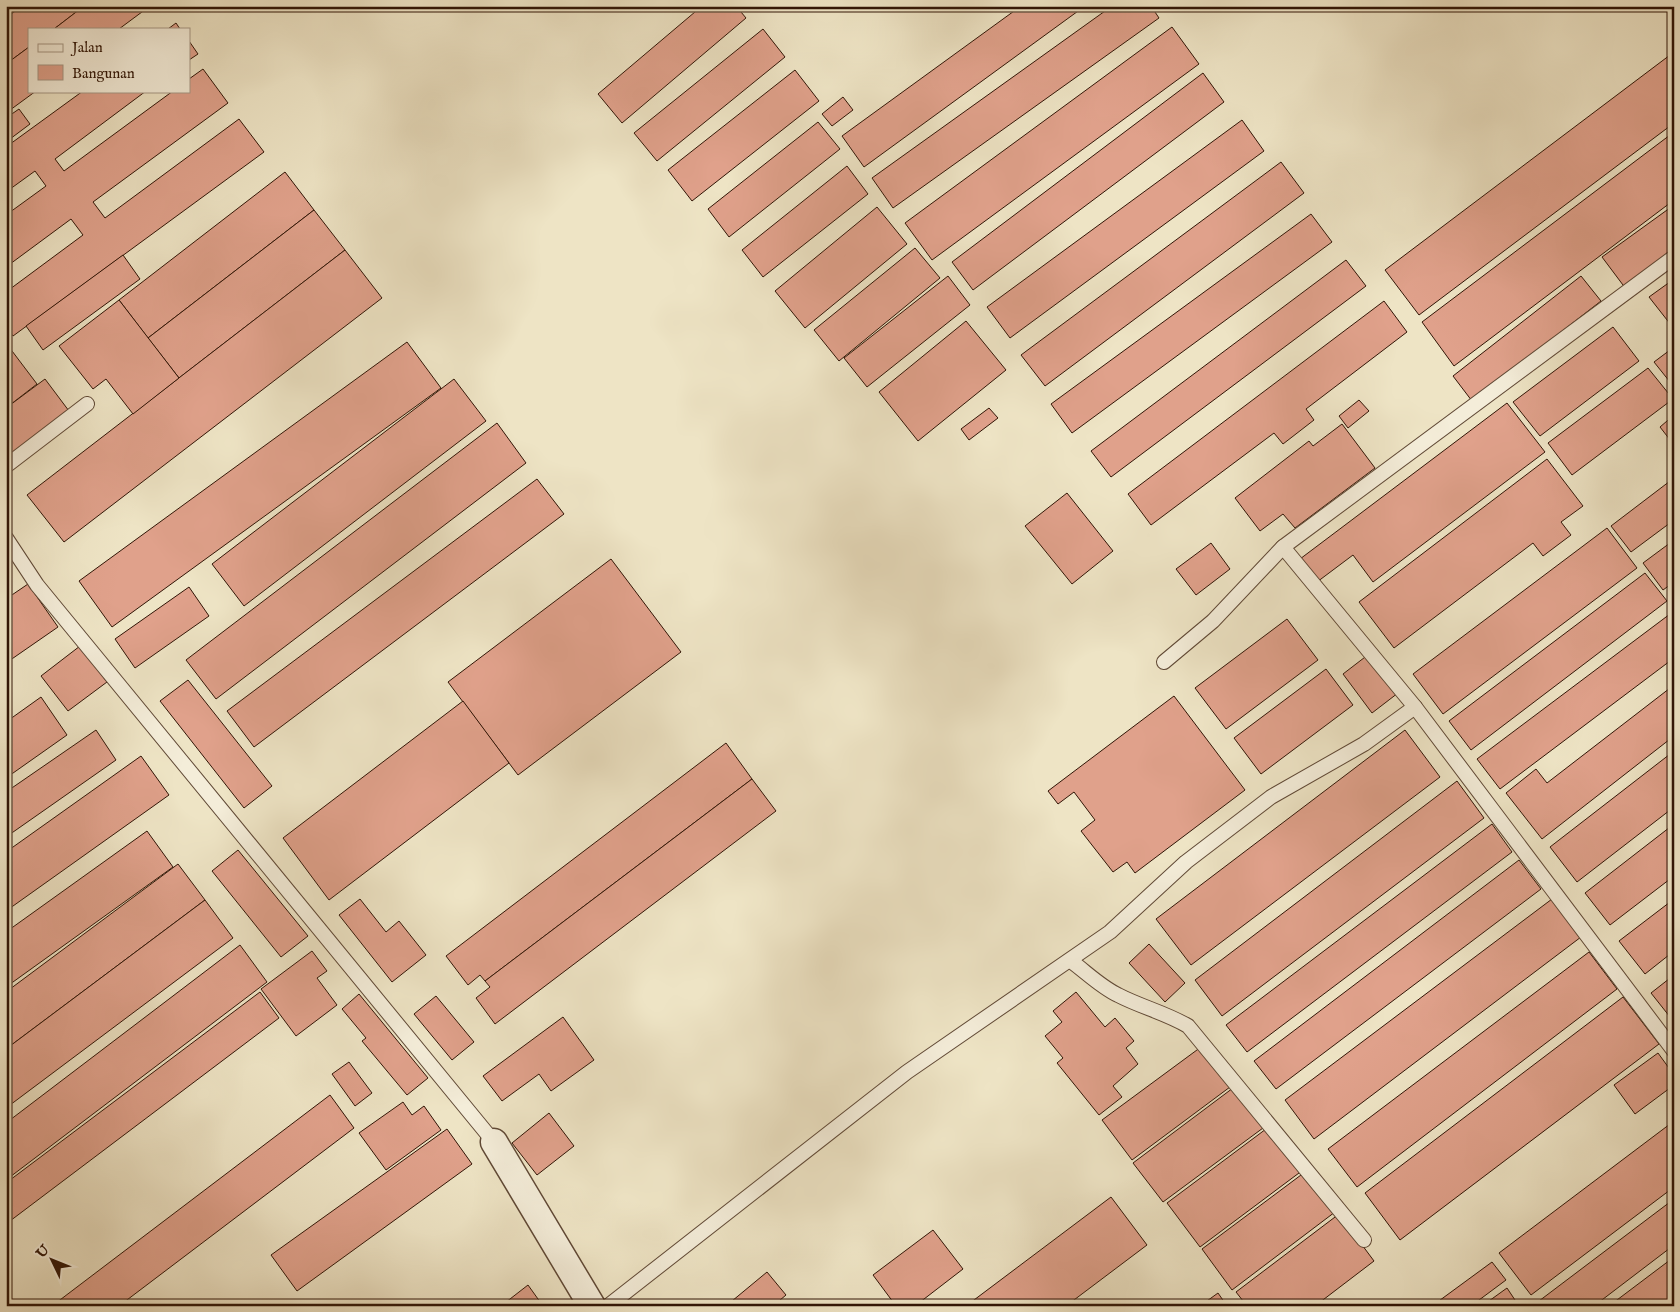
<svg xmlns="http://www.w3.org/2000/svg" width="1680" height="1312" font-family="'IM FELL English',serif">
	<style>
		.building { fill: #e0a18b; stroke: #311506 }
		.lines { fill: none; stroke-linecap: round; stroke-linejoin: round }
		.lane-casing { stroke: #604936; stroke-width: 16 }
		.street-casing { stroke: #604936; stroke-width: 29 }
		.lane { stroke: #f4edd9; stroke-width: 14 }
		.street { stroke: #f4edd9; stroke-width: 26 }
	</style>
	<rect width="100%" height="100%" fill="#eee4c5"/>
	<filter id="stains"><feTurbulence type="fractalNoise" baseFrequency=".004" numOctaves="4"/><feColorMatrix values="0 0 0 0 .2 0 0 0 0 .09 0 0 0 0 .02 0 0 0 .5 -.17"/></filter>
	<radialGradient id="worn" r=".72"><stop offset=".6" stop-color="#630" stop-opacity="0"/><stop offset="1" stop-color="#630" stop-opacity=".3"/></radialGradient>
	<g class="building">
		<path d="M22,6h62l-30,23h-25v18l-23,17v-46z"/>
		<path d="M84,6h66l-31,23h-65z"/>
		<path d="M702,6h34l10,12 -124,105 -24,-29z"/>
		<path d="M1021,6h64l-221,161 -22,-31z"/>
		<path d="M1112,6h39l8,12 -266,190 -21,-30z"/>
		<path d="M176,23l4,6h-12z"/>
		<path d="M1172,27l27,37 -267,196 -27,-37z"/>
		<path d="M763,29l22,28 -128,104 -23,-28z"/>
		<path d="M189,41l9,13 -9,6z"/>
		<path d="M29,47v44h7l-30,22v-49z"/>
		<path d="M1674,52v71l-255,192 -34,-45z"/>
		<path d="M203,69l25,34 -135,99 12,16 134,-99 25,33 -251,184 -7,-9v-35l77,-57 -12,-16 -65,48v-52l40,-29 -11,-15 -29,21v-45l77,-56h63l-91,68 9,12 109,-80h16v-12z"/>
		<path d="M795,70l24,31 -127,100 -24,-31z"/>
		<path d="M1203,73l21,29 -251,188 -21,-28z"/>
		<path d="M843,97l10,13 -21,16 -10,-12z"/>
		<path d="M19,109l11,15 -24,18v-24z"/>
		<path d="M1242,120l22,31 -254,187 -23,-31z"/>
		<path d="M818,122l22,27 -111,88 -21,-28z"/>
		<path d="M1674,132v68l-220,166 -32,-44z"/>
		<path d="M1281,162l23,31 -259,193 -24,-31z"/>
		<path d="M847,166l21,28 -105,83 -21,-27z"/>
		<path d="M285,172l29,38 -166,128 -29,-38z"/>
		<path d="M1674,205v49l-48,35 -24,-32z"/>
		<path d="M877,207l30,37 -102,84 -30,-37z"/>
		<path d="M314,210l31,40 -166,128 -31,-40z"/>
		<path d="M1311,214l21,28 -260,191 -21,-29z"/>
		<path d="M915,248l25,30 -101,83 -25,-31z"/>
		<path d="M345,250l37,48 -318,244 -37,-47z"/>
		<path d="M123,255l17,24 -97,71 -17,-24z"/>
		<path d="M1346,260l20,26 -255,191 -20,-26z"/>
		<path d="M948,276l22,29 -103,82 -23,-29z"/>
		<path d="M1581,276l20,25 -129,100 -19,-25z"/>
		<path d="M1674,279v44l-3,2 -22,-28z"/>
		<path d="M119,300l60,78 -46,36 -27,-35 -13,10 -34,-43z"/>
		<path d="M1384,301l23,31 -101,77 8,11 -31,24 -9,-11 -123,92 -23,-31z"/>
		<path d="M966,321l40,49 -88,71 -39,-49z"/>
		<path d="M1613,327l26,34 -99,75 -27,-34z"/>
		<path d="M407,342l34,46 -329,239 -33,-46z"/>
		<path d="M6,343l31,41 -31,24z"/>
		<path d="M1674,347v40l-20,-25z"/>
		<path d="M1648,368l25,31 -101,76 -24,-32z"/>
		<path d="M45,379l24,32 -63,48v-51z"/>
		<path d="M454,379l32,42 -242,185 -32,-42z"/>
		<path d="M1359,400l10,11 -21,17 -9,-12z"/>
		<path d="M1507,403l38,49 -172,130 -20,-27 -36,27 -17,-23z"/>
		<path d="M989,408l9,10 -29,22 -8,-11z"/>
		<path d="M1674,415v30l-14,-18z"/>
		<path d="M497,423l29,40 -310,236 -30,-39z"/>
		<path d="M1342,424l33,44 -80,60 -12,-14 -23,17 -25,-33 74,-57 4,5z"/>
		<path d="M1547,459l36,47 -22,16 10,13 -28,21 -10,-13 -139,105 -35,-46z"/>
		<path d="M1674,478v42l-43,32 -20,-26z"/>
		<path d="M537,479l27,35 -310,233 -27,-36z"/>
		<path d="M1067,493l46,58 -41,33 -47,-58z"/>
		<path d="M1607,528l30,40 -194,146 -30,-40z"/>
		<path d="M1674,540v42l-11,8 -20,-27z"/>
		<path d="M1211,543l19,26 -34,26 -20,-26z"/>
		<path d="M611,559l70,93 -163,123 -70,-93z"/>
		<path d="M1645,573l22,28 -196,149 -22,-29z"/>
		<path d="M28,584l30,43 -52,36v-64z"/>
		<path d="M189,587l20,29 -74,52 -20,-29z"/>
		<path d="M1674,611v47l-174,131 -23,-30z"/>
		<path d="M1287,619l31,41 -92,69 -31,-41z"/>
		<path d="M80,646l27,36 -39,29 -27,-35z"/>
		<path d="M1369,654l29,39 -26,20 -29,-39z"/>
		<path d="M1326,669l27,36 -92,69 -27,-36z"/>
		<path d="M188,680l84,106 -28,22 -84,-107z"/>
		<path d="M1674,685v51l-132,103 -36,-46 30,-24 11,14z"/>
		<path d="M1174,696l71,94 -110,83 -8,-11 -14,10 -32,-41 14,-11 -21,-28 -16,12 -10,-13z"/>
		<path d="M41,697l26,38 -61,43v-56z"/>
		<path d="M463,701l46,62 -180,137 -46,-62z"/>
		<path d="M96,730l20,30 -110,77v-45z"/>
		<path d="M1405,730l35,47 -249,188 -35,-46z"/>
		<path d="M726,743l26,36 -267,202 -5,-6 -12,10 -22,-29z"/>
		<path d="M1674,751v56l-97,75 -27,-35z"/>
		<path d="M141,756l28,39 -163,116v-59z"/>
		<path d="M752,779l24,32 -281,213 -19,-26 14,-11 -5,-6z"/>
		<path d="M1457,781l27,37 -262,198 -27,-36z"/>
		<path d="M1492,824l20,28 -265,200 -21,-27z"/>
		<path d="M1674,824v52l-64,49 -25,-32z"/>
		<path d="M147,831l26,36 -167,120v-55z"/>
		<path d="M238,850l70,86 -27,21 -69,-86z"/>
		<path d="M1519,860l22,29 -265,200 -22,-28z"/>
		<path d="M178,864l27,36 -199,149v-57z"/>
		<path d="M360,899l26,33 13,-11 27,34 -34,27 -53,-67z"/>
		<path d="M1552,899l29,38 -267,202 -29,-39z"/>
		<path d="M1674,899v52l-29,23 -26,-33z"/>
		<path d="M205,900l28,38 -227,170v-59z"/>
		<path d="M1149,944l36,39 -20,19 -36,-39z"/>
		<path d="M240,945l27,37 -261,198v-57z"/>
		<path d="M312,951l15,20 -10,7 20,27 -41,31 -35,-47z"/>
		<path d="M1589,952l28,37 -260,198 -29,-38z"/>
		<path d="M1674,975v47l-23,-29z"/>
		<path d="M260,992l19,26 -273,206v-41z"/>
		<path d="M1076,992l29,35 10,-9 19,23 -8,7 12,16 -25,22 9,11 -23,18 -42,-52 6,-5 -18,-22 17,-14 -9,-11z"/>
		<path d="M359,994l69,84 -21,17 -45,-54 4,-3 -24,-29z"/>
		<path d="M436,996l38,46 -22,18 -38,-46z"/>
		<path d="M1623,997l36,47 -259,196 -35,-47z"/>
		<path d="M563,1017l31,43 -43,31 -12,-17 -37,27 -19,-25z"/>
		<path d="M1201,1047l29,40 -98,73 -30,-40z"/>
		<path d="M1658,1053l16,22v10l-39,29 -21,-29z"/>
		<path d="M349,1062l23,31 -17,13 -23,-32z"/>
		<path d="M1233,1088l30,40 -100,74 -30,-39z"/>
		<path d="M330,1095l24,33 -235,178h-67z"/>
		<path d="M403,1102l9,13 12,-9 17,24 -55,40 -27,-37z"/>
		<path d="M549,1113l25,33 -37,29 -25,-32z"/>
		<path d="M1674,1121v66l-143,108 -32,-42z"/>
		<path d="M1270,1126l33,44 -103,77 -33,-44z"/>
		<path d="M447,1129l25,35 -175,127 -26,-36z"/>
		<path d="M1305,1172l30,40 -103,78 -30,-41z"/>
		<path d="M1111,1197l36,48 -81,61h-100z"/>
		<path d="M1674,1199v46l-80,61h-52l-3,-5z"/>
		<path d="M1339,1214l35,47 -59,45h-68l-11,-14z"/>
		<path d="M933,1230l30,39 -48,37h-19l-23,-31z"/>
		<path d="M1674,1257v49h-65z"/>
		<path d="M1492,1262l14,18 -35,26h-39z"/>
		<path d="M767,1272l19,23 -13,11h-37l-4,-5z"/>
		<path d="M528,1285l15,21h-42z"/>
		<path d="M1507,1288l12,18h-37z"/>
		<path d="M1218,1293l9,13h-27z"/>
	</g>
	<g class="lines">
		<defs>
			<g id="lane">
				<path d="M1674,257l-391,290 132,160 259,344"/>
				<path d="M6,466l81,-62"/>
				<path d="M6,538l31,47 457,557"/>
				<path d="M1164,662l49,-41 70,-74"/>
				<path d="M1071,961c15,11 30,26 47,34 23,12 48,18 70,31l176,214"/>
				<path d="M608,1306l299,-234 203,-140 76,-70 85,-65 93,-53 51,-37"/>
			</g>
			<path id="street" d="M494,1142l98,164"/>
		</defs>
		<use href="#lane" class="lane-casing"/>
		<use href="#street" class="street-casing"/>
		<use href="#lane" class="lane"/>
		<use href="#street" class="street"/>
	</g>
	<rect width="1680" height="1312" fill="none" stroke="#eee4c5" stroke-width="25"/>
	<rect x="8" y="8" width="1665" height="1297" fill="none" stroke="#311506" stroke-width="2.5"/>
	<rect x="12" y="12" width="1655" height="1287" fill="none" stroke="#311506"/>
	<rect x="28" y="28" width="162" height="65" fill="#f4edd9" stroke="#a69785"/>
	<rect x="38" y="44" width="25" height="8" fill="#f4edd9" stroke="#a69785"/>
	<text x="72" y="52" font-size="15" fill="#311506">Jalan</text>
	<rect x="38" y="65" width="25" height="15" fill="#e0a18b" stroke="#a69785"/>
	<text x="72" y="78" font-size="15" fill="#311506">Bangunan</text>
	<g transform="translate(52 1260) rotate(313)" stroke="#f4edd9" stroke-width="4" paint-order="stroke">
	<path d="M0-4L9 19L0 12L-9 19Z" fill="#311506"/>
	<text y="-8" font-size="14" font-weight="bold" text-anchor="middle" fill="#311506">U</text>
	</g>
	<rect width="100%" height="100%" filter="url(#stains)"/>
	<rect width="100%" height="100%" fill="url(#worn)"/>
</svg>
